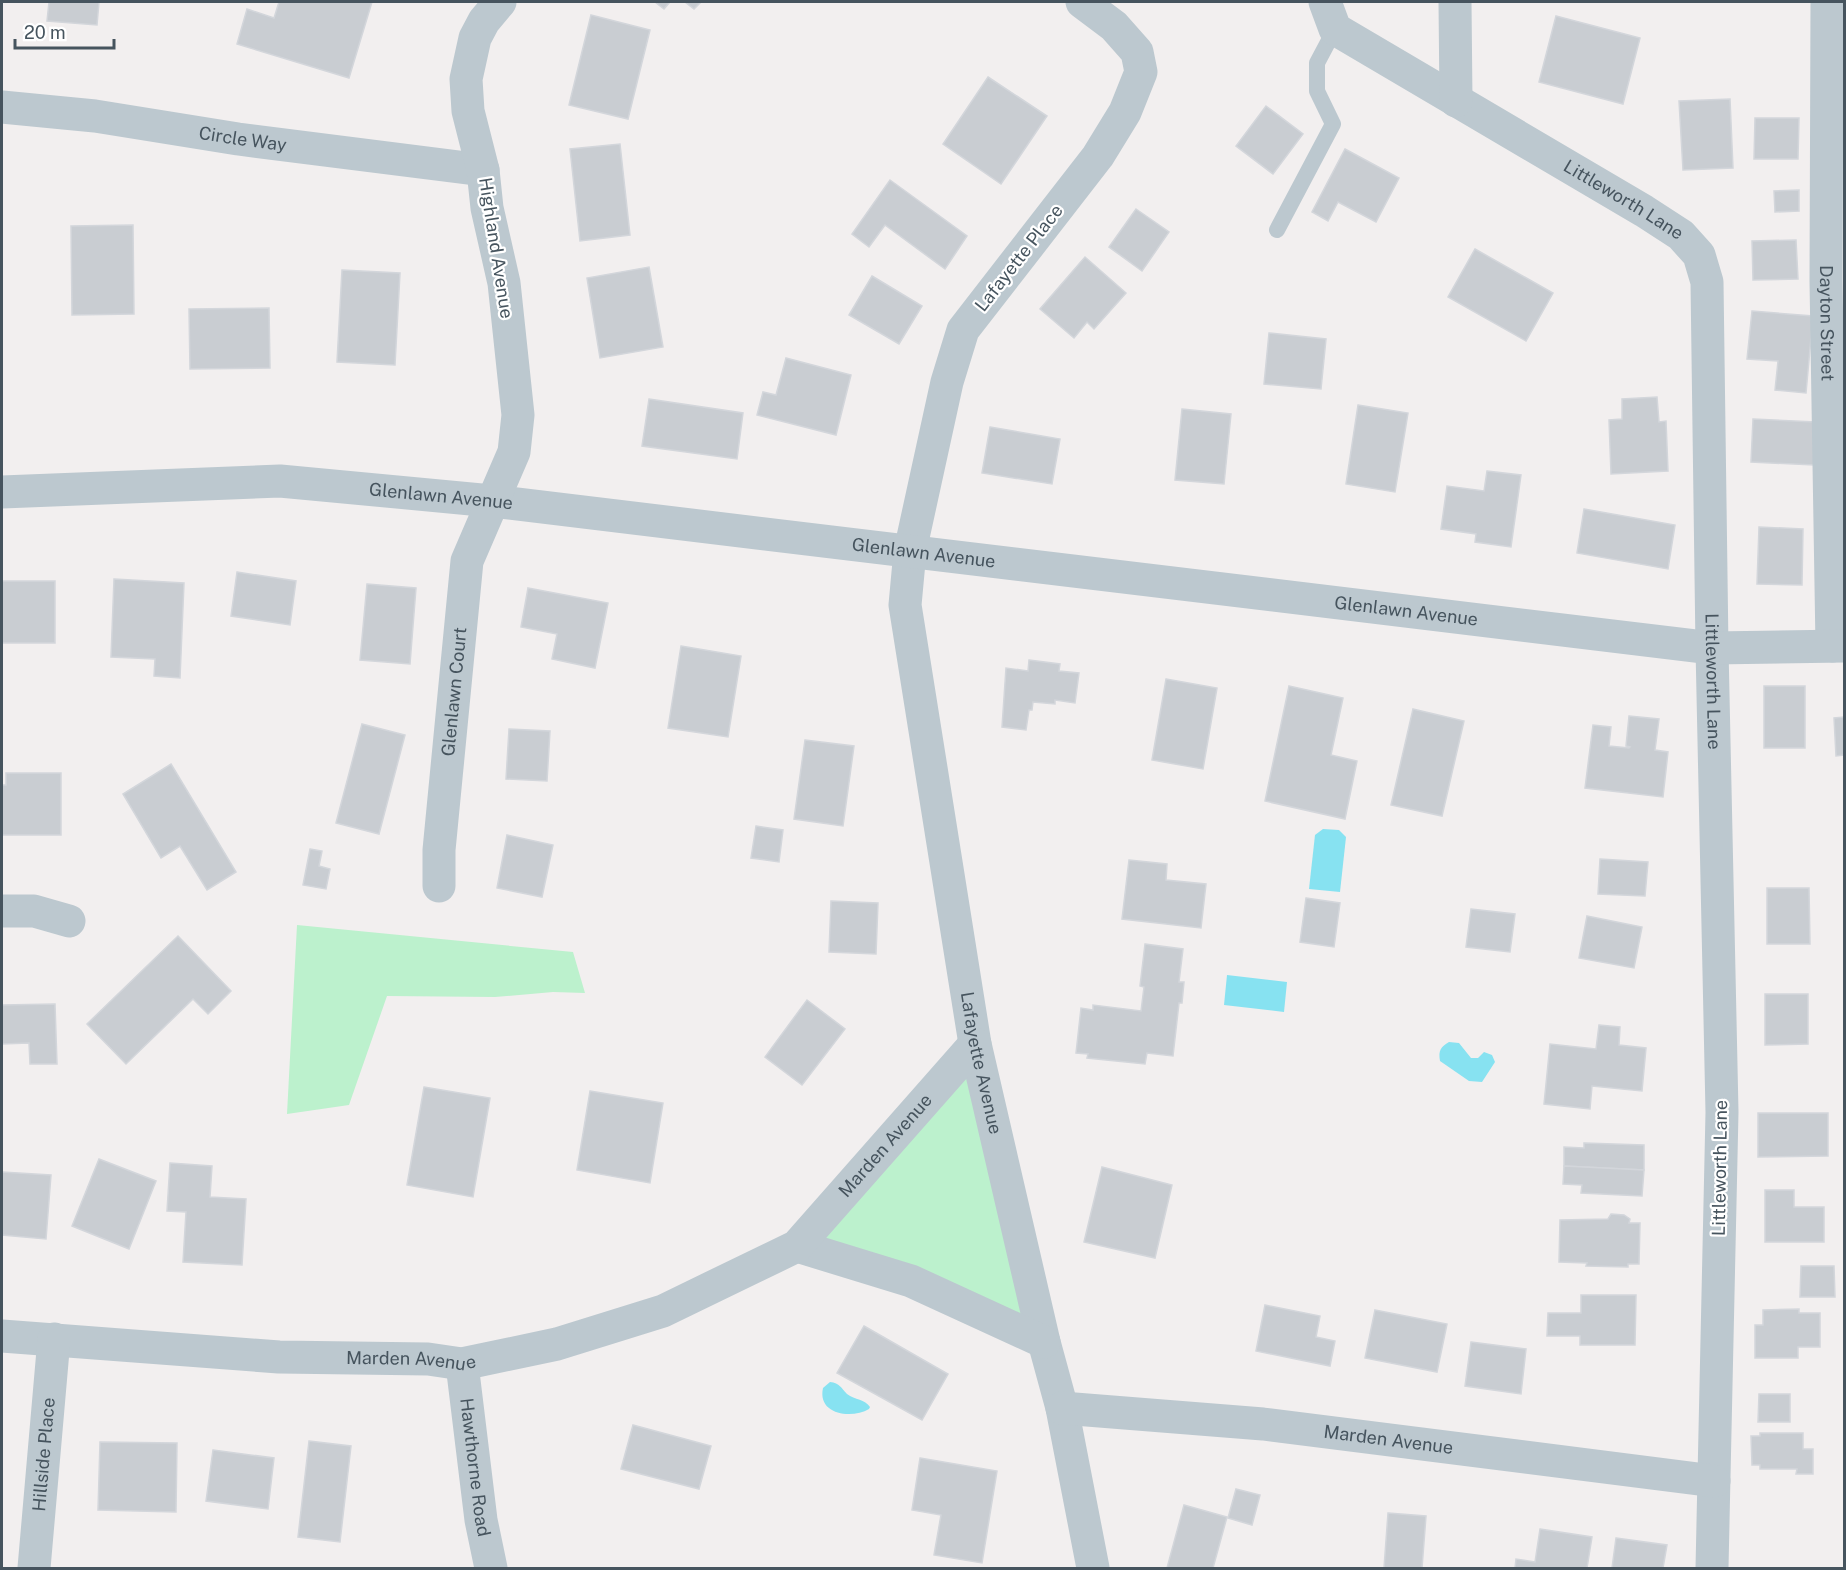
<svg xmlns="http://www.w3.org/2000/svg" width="1846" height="1570" font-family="'Public Sans',sans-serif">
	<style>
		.green { fill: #bcf1cd }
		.water { fill: #87e2f1 }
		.building { fill: #c9cdd2; stroke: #d3d6db; stroke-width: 1.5 }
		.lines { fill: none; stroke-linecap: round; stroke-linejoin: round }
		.lane { stroke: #bcc8cf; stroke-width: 16 }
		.street { stroke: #bcc8cf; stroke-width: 33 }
		.labels { text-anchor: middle; stroke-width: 4.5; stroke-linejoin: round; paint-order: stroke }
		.street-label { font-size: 18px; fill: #46545e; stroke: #fff }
	</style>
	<rect width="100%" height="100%" fill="#f2efef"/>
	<g class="green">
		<path d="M297,925l276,27 12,41 -32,-1 -58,5 -108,-1 -38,109 -62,9z"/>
		<path d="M975,1044l69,298 -247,-96z"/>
	</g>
	<g class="water">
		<path d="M1323,829l16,1 7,7 -6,55 -31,-3 6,-54z"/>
		<path d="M1227,975l60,7 -3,30 -60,-7z"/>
		<path d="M1449,1042l10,1 12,15h7l6,-6 8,3 3,7 -13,20 -13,-1 -29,-20c-2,-11 1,-14 9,-19z"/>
		<path d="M830,1382c10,1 11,6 17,12 8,6 18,5 23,13l-1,2c-17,10 -52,6 -46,-21z"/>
	</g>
	<g class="building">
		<path d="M49,2h50l-2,23 -50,-4z"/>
		<path d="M279,2h93l-23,76 -112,-34 10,-35 27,9z"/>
		<path d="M655,2h15l-6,7z"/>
		<path d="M685,2h16l-7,7z"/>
		<path d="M591,15l59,15 -22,89 -59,-14z"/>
		<path d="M1556,16l84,22 -17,66 -84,-22z"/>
		<path d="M988,77l59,39 -46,68 -58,-40z"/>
		<path d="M1730,99l3,69 -50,2 -4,-69z"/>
		<path d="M1266,106l37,28 -30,40 -37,-28z"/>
		<path d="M1755,118h44l-1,41h-44z"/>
		<path d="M620,144l10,91 -50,6 -10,-92z"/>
		<path d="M1345,149l54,29 -23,44 -38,-20 -10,19 -16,-9z"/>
		<path d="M890,180l77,56 -22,33 -60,-44 -16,22 -17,-13z"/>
		<path d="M1799,190v21l-24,1 -1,-21z"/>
		<path d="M1136,209l33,23 -27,39 -33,-24z"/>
		<path d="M133,225l1,89 -62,1 -1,-89z"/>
		<path d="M1796,240l2,39 -45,1 -1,-39z"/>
		<path d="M1475,249l78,44 -27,48 -78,-44z"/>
		<path d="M1085,257l41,36 -32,36 -7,-7 -13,16 -34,-29z"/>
		<path d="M649,267l14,80 -63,11 -13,-80z"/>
		<path d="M342,270l58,3 -5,92 -58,-3z"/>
		<path d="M872,276l50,30 -23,38 -50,-29z"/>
		<path d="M269,308l1,60 -80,1 -1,-60z"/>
		<path d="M1752,311l61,5 -7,77 -31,-3 3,-29 -31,-2z"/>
		<path d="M1269,333l57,6 -5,50 -57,-5z"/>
		<path d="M786,358l65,17 -15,60 -79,-20 6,-23 13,3z"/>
		<path d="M1657,397l2,25 7,-1 2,50 -57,3 -2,-54 13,-1v-20z"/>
		<path d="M649,399l94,14 -6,46 -95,-13z"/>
		<path d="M1358,405l50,8 -13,79 -49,-8z"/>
		<path d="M1182,409l49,5 -7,70 -49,-4z"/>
		<path d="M1753,419l63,3 -2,43 -63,-3z"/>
		<path d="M990,427l70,12 -8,45 -70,-11z"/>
		<path d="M1487,471l34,4 -10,72 -36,-5 1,-8 -35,-5 6,-43 37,5z"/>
		<path d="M1584,509l91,16 -7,44 -91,-16z"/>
		<path d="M1759,527l44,2 -1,56 -45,-1z"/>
		<path d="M237,572l59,9 -6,44 -59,-9z"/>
		<path d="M114,579l70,4 -4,95 -26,-2 1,-17 -44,-2z"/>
		<rect x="2" y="581" width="53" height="62"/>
		<path d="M367,584l49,4 -6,76 -50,-4z"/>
		<path d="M528,588l80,15 -13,65 -43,-9 5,-25 -36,-7z"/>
		<path d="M681,646l60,10 -13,81 -60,-9z"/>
		<path d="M1029,660l31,4 -1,7 20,2 -4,30 -20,-3v4l-22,-2 -1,8h-3l-3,20 -24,-3 4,-59 22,3z"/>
		<path d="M1166,679l51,9 -14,81 -51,-9z"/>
		<path d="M1289,686l54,12 -12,57 26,6 -12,58 -80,-18z"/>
		<rect x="1764" y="686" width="41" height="62"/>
		<path d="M1413,709l51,12 -22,95 -51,-11z"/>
		<path d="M1629,716l30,3 -4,31 13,2 -5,45 -78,-9 8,-63 18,2 -2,19 20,2 1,-1 -4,-1z"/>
		<path d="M1844,717v38l-8,1 -2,-38z"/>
		<path d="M362,724l43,11 -26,99 -43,-11z"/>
		<path d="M509,729l41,2 -3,50 -41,-2z"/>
		<path d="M805,740l49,6 -11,80 -49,-7z"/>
		<path d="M171,764l65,108 -29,18 -27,-44 -19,12 -38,-64z"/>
		<path d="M6,773h55v62h-59v-50h4z"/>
		<path d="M756,826l27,4 -4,32 -28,-4z"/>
		<path d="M507,835l46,10 -11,52 -45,-9z"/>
		<path d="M310,849l12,2 -3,15 11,3 -4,20 -23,-4z"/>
		<path d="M1600,859l48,3 -3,34 -47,-2z"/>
		<path d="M1129,860l38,4 -1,16 40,4 -5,44 -79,-9z"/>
		<path d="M1767,888h42l1,56h-43z"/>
		<path d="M1306,898l34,5 -6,44 -34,-5z"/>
		<path d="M831,901l47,2 -2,51 -47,-2z"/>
		<path d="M1471,909l44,5 -5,38 -44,-5z"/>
		<path d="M1587,916l55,11 -8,41 -55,-10z"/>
		<path d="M178,936l53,55 -23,23 -15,-15 -67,65 -39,-40z"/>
		<path d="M1145,944l38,5 -4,33h5l-2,21h-3l-6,53 -26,-3 -2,11 -58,-6 1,-4 -12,-1 5,-45 12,2v-5l48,6 3,-24 -4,-1z"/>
		<path d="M1765,994h43v50l-43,1z"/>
		<path d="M807,1000l38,29 -43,56 -37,-28z"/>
		<path d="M55,1004l2,60h-27l-1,-21 -27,1v-39z"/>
		<path d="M1599,1025l21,2 -1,18 27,3 -4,43 -50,-5 -2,23 -46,-5 6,-60 46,5z"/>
		<path d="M424,1087l66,11 -17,99 -66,-12z"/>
		<path d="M590,1091l73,12 -13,80 -73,-13z"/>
		<path d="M1758,1113h70v43l-70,1z"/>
		<path d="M1584,1143l60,2v25l-80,-4v-19l20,1z"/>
		<path d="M99,1159l57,22 -27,68 -57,-23z"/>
		<path d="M170,1163l42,3 -2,31 36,2 -4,66 -59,-3 3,-50 -19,-1z"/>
		<path d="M1564,1166l80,4 -2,26 -61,-3 1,-8 -19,-1z"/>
		<path d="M1102,1167l70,18 -17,73 -71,-16z"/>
		<path d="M2,1172l49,3 -5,64 -44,-4z"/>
		<path d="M1765,1190h29v17h30v35h-59z"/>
		<path d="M1611,1214l13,1 6,4 -1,4h11l-1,41h-11v3l-42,-1 1,-3 -28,-1 1,-42 48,-1z"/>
		<path d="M1801,1266h33l1,31h-35z"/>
		<path d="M1581,1295h55l-1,50h-55v-9h-33l1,-23h33z"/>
		<path d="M1265,1305l55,11 -4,21 19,4 -5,25 -74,-15z"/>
		<path d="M1799,1309v4h21v34h-22v11h-43v-33h8v-15z"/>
		<path d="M1375,1310l72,14 -10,48 -72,-14z"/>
		<path d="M864,1326l84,48 -26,46 -85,-47z"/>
		<path d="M1471,1342l55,7 -5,45 -56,-8z"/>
		<path d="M1759,1394h31v28h-32z"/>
		<path d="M633,1425l78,21 -12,43 -78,-20z"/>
		<path d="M1760,1433h43v16h10v25h-17l1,-5h-37v-4h-8l-1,-29h9z"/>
		<path d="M309,1441l42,5 -11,96 -42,-5z"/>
		<path d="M100,1442l77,1 -1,69 -78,-2z"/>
		<path d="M213,1450l61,8 -6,51 -62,-8z"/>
		<path d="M920,1458l77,13 -15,92 -48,-8 7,-40 -29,-5z"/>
		<path d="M1236,1489l24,6 -8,30 -24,-7z"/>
		<path d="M1184,1505l43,12 -14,51h-46z"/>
		<path d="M1388,1513l38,3 -4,52h-38z"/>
		<path d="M1540,1529l52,8 -5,31h-72l1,-9 19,3z"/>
		<path d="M1616,1538l51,7 -4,23h-51z"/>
	</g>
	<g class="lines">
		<path class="lane" d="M1277,230l56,-106 -16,-33v-28l18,-34"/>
		<g class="street">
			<path id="s1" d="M1082,2l32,24 23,26 4,20 -16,40 -27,44 -135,174 -16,52 -37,169 -5,54 70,439 69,298 18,66 31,160"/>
			<path id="s2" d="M1325,2l10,27 309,182 37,24 18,20 8,27 5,366 10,464 -10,456"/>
			<path d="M1455,2l1,99"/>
			<path id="s3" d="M1827,2l-1,279 6,365"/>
			<path id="s4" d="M2,107l93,9 143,23 245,31"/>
			<path id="s5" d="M2,492l278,-11 212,20 1220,147 132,-2"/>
			<path id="s6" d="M439,886v-36l28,-289 47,-109 4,-37 -14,-132 -17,-75 -4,-38 -15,-59 -2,-32 9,-41 9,-17 16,-19"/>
			<path d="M2,911h32l35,10"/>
			<path d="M797,1246l114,35 133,61"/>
			<path id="s7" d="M2,1336l277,21 149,2 34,5 95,-20 106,-33 134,-65 178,-202"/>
			<path id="s8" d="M462,1364l19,156 10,48"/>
			<path id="s9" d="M1062,1408l201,16 451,57"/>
			<path id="s10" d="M34,1568l20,-229"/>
		</g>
	</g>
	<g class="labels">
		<g class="street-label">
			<text dy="6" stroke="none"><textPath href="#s4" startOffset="243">Circle Way</textPath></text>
			<text dy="6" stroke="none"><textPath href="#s2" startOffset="364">Littleworth Lane</textPath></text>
			<text transform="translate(496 248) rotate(81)" y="6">Highland Avenue</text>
			<text transform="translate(1019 258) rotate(-52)" y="6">Lafayette Place</text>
			<text dy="6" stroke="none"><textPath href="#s3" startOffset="321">Dayton Street</textPath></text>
			<text dy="6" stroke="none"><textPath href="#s5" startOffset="440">Glenlawn Avenue</textPath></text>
			<text dy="6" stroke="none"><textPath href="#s5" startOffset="926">Glenlawn Avenue</textPath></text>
			<text dy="6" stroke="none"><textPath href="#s5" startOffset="1412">Glenlawn Avenue</textPath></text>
			<text dy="6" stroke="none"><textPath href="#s2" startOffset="886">Littleworth Lane</textPath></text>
			<text dy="6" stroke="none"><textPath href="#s6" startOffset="195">Glenlawn Court</textPath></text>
			<text dy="6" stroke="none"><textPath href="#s1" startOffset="1156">Lafayette Avenue</textPath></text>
			<text dy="6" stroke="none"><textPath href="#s7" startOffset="952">Marden Avenue</textPath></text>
			<text transform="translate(1720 1168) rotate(-89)" y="6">Littleworth Lane</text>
			<text dy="6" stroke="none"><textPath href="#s7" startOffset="410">Marden Avenue</textPath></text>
			<text dy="6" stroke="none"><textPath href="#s9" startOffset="328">Marden Avenue</textPath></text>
			<text dy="6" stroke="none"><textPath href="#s10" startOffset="114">Hillside Place</textPath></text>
			<text dy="6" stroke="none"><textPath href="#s8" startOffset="104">Hawthorne Road</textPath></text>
		</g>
	</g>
	<rect width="1846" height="1570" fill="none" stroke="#46545e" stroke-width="6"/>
	<path d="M15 39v9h99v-9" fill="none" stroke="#46545e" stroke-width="3"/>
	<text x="24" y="39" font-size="18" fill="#46545e" stroke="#ffffff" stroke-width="4.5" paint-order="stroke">20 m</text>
</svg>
